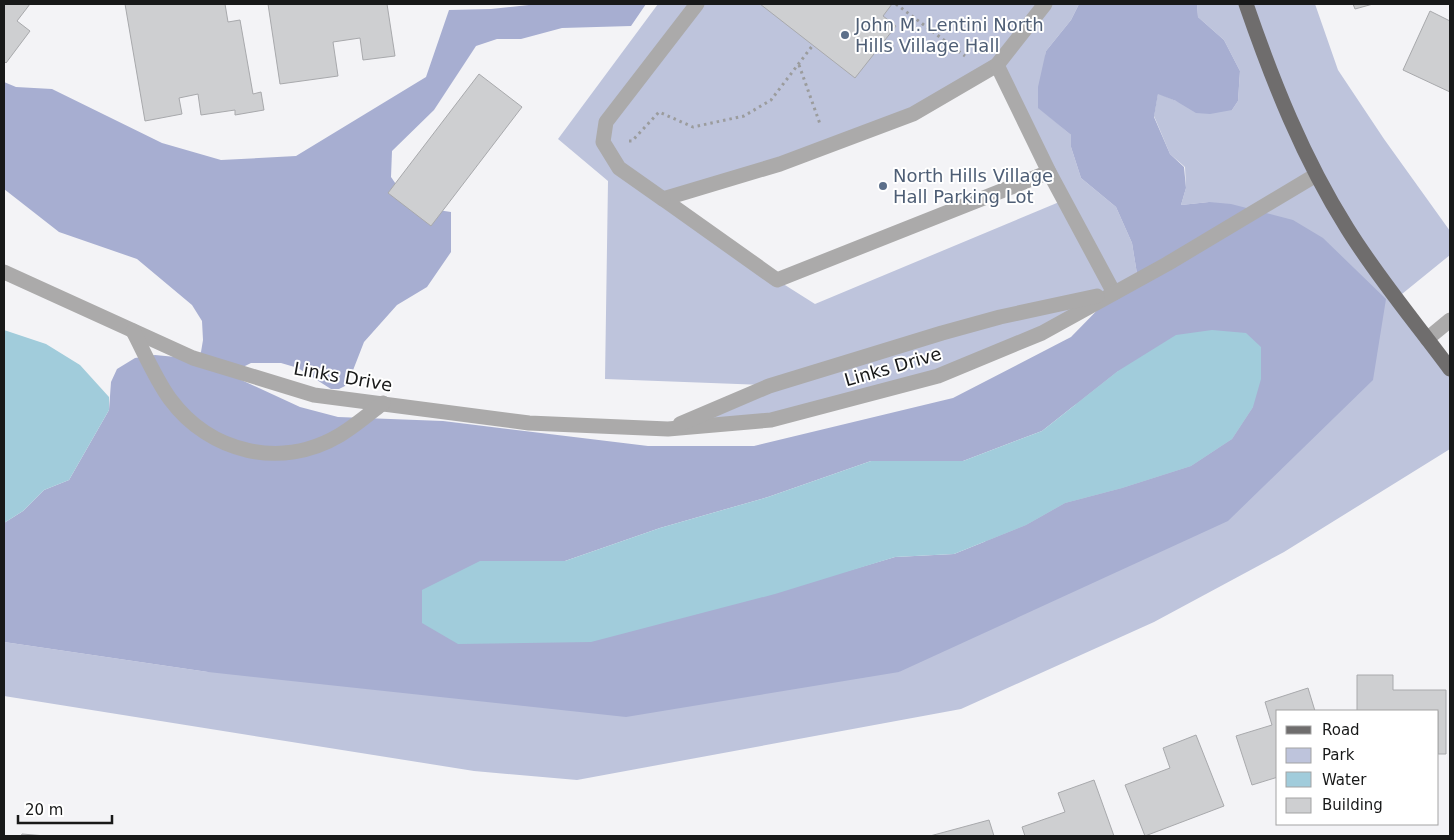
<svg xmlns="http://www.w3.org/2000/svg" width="1454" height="840" font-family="'DejaVu Sans',sans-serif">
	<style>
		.green { fill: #bec4dc; fill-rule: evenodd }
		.forest { fill: #a7aed1; fill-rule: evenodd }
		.water { fill: #a1ccdb }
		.building { fill: #cecfd1; stroke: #a8a9ac }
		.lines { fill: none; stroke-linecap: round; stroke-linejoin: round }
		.path { stroke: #9b9c9d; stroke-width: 3; stroke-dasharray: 2.5 4; stroke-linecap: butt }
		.minor { stroke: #abaaaa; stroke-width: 15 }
		.major { stroke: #6f6d6d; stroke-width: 15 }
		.service-dot { fill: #5c6f8a; stroke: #fff; stroke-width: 2 }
		.labels { text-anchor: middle; stroke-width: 4; stroke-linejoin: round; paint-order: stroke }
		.service-label { font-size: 18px; fill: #4e5e75; stroke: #fff; text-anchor: start }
		.street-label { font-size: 18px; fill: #181919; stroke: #fff }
	</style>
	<rect width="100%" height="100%" fill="#f3f3f6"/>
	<g class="green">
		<path d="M658,4h421l-8,16 -25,31 -8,56 33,28v12l10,31 35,29 16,36 6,37 -200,96 -167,44 -103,9 99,-44 -162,-6 3,-198 -50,-42zM997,65l67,135 -249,104 -38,-24 -110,-80 246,-86z"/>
		<path d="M1197,4h118l23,66 46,69 66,92v24l-53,43 53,71v80l-166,103 -130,70 -193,87 -384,71 -103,-9 -470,-75v-54l204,30h691l310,-470 -28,3 5,-17 -1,-21 -15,-13 -16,-38 4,-23 18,8 56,9 6,-9 2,-30 -16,-31 -26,-23z"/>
	</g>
	<path class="forest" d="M538,4h108l-15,22 -69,2 -41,11h-24l-21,7 -42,64 -42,41 -1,26 20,29 40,6v40l-24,35 -30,18 -33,37 -14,36 -5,8 -6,3h-8l-33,-21 -17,-5h-30l-8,4 -17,6 74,34 38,10 105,4 205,25h106l199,-48 118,-61 43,-44 24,-13 -6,-37 -16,-36 -35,-29 -10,-31v-12l-33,-27v-21l8,-36 25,-31 8,-16h118l1,13 26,23 16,31 -2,30 -6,9 -22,4 -14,-1 -20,-12 -18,-7 -4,23 16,37 14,13 2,21 -5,17 28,-3 22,2 62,16 30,18 63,61 -13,81 -145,141 -329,151 -273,45 -418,-45 -204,-30v-119l19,-12 21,-21 25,-10 40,-70 2,-28 6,-13 18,-11 20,-3 31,3 12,-3 3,-3 2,-12 -1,-19 -10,-16 -55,-46 -78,-27 -55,-43v-107l12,5 36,2 110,54 59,17 75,-4 130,-79 23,-67 42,-1zM1118,371l135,36 -21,32 -41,27 -69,22 -57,15 -39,22 -72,29 -59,3 -51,15 -364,-11h85l95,-33 108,-31 103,-36h92l79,-30z"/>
	<g class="water">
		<path d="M4,330l42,14 34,21 29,32v13l-40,70 -25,10 -21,21 -19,12z"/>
		<path d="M1212,330l34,3 15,14v32l-8,28 -21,32 -41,27 -69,22 -57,15 -39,22 -72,29 -59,3 -120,37 -184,48 -133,2 -36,-21v-33l58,-29h85l95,-33 108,-31 103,-36h92l79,-30 76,-60 58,-36z"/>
	</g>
	<g class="building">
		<path d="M4,4h26l-13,17 13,10 -24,32 -2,-2z"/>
		<path d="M125,4h100l3,18 12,-2 13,74 8,-2 3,18 -29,5v-5l-34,5 -3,-21 -19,4 3,16 -37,7z"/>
		<path d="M268,4h119l8,52 -32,4 -3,-22 -27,4 5,34 -58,8z"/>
		<path d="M760,4h132l-9,12 13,10 -41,52z"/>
		<path d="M1353,4h20l-18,5z"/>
		<path d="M1430,11l20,10v71l-47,-22z"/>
		<path d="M479,74l43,33 -91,119 -43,-33z"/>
		<path d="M1357,675h36v15h53v64h-8v-43h-81z"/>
		<path d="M1308,688l7,23h-37v66l-26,8 -16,-49 36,-11 -7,-23z"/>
		<path d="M1196,735l28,71 -79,30 -20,-51 45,-17 -7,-20z"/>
		<path d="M1094,780l20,56h-89l-3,-9 43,-15 -7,-19z"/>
		<path d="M989,820l5,16h-64z"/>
		<path d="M22,834l24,2h-25z"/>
	</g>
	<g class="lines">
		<g class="path">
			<path d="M896,4l69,52"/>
			<path d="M799,65l21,59"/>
			<path d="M629,141h3l27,-29 34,15 51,-11 27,-16 42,-55"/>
		</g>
		<g class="minor">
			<path d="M1045,4l-48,61 -84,49 -133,50 -117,35 114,81 272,-108"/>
			<path d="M997,65l52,107 65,121"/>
			<path d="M663,199l-44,-31 -16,-26 3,-20 91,-118"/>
			<path d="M4,272l189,86 121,37 215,28 139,6 103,-9 167,-44 104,-43 125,-69 149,-89"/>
			<path d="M133,331c11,21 23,49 37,68 40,54 111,71 170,36 15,-9 29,-21 43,-32"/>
			<path d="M1427,339l23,-19"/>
			<path d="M680,424l89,-38 173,-53 58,-16 97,-21"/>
		</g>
		<path class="major" d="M1246,4c27,78 57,154 101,224 31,50 69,95 103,141"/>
	</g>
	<g class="service-dot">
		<circle cx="845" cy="35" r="5"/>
		<circle cx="883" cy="186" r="5"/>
	</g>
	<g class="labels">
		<g class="service-label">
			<text x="855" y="31">John M. Lentini North<tspan x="855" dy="21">Hills Village Hall</tspan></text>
			<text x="893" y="182">North Hills Village<tspan x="893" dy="21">Hall Parking Lot</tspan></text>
		</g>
		<g class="street-label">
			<text transform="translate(893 367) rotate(-16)" y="6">Links Drive</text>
			<text transform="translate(343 377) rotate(10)" y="6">Links Drive</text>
		</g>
	</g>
	<rect width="1454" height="840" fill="none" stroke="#181919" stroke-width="10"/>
	<rect x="1276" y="710" width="162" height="115" fill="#ffffff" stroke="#a3a3a3"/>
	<rect x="1286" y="726" width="25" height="8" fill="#6f6d6d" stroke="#a3a3a3"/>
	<text x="1322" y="735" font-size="15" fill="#181919">Road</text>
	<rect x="1286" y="748" width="25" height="15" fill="#bec4dc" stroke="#a3a3a3"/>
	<text x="1322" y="760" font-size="15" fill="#181919">Park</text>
	<rect x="1286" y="772" width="25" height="15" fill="#a1ccdb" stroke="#a3a3a3"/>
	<text x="1322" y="785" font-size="15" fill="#181919">Water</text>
	<rect x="1286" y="798" width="25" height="15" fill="#cecfd1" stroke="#a3a3a3"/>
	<text x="1322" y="810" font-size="15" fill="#181919">Building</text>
	<path d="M18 815v8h94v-8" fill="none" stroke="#181919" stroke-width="2.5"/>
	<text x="25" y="815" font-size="15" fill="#181919" stroke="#ffffff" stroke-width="4" paint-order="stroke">20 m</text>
</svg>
